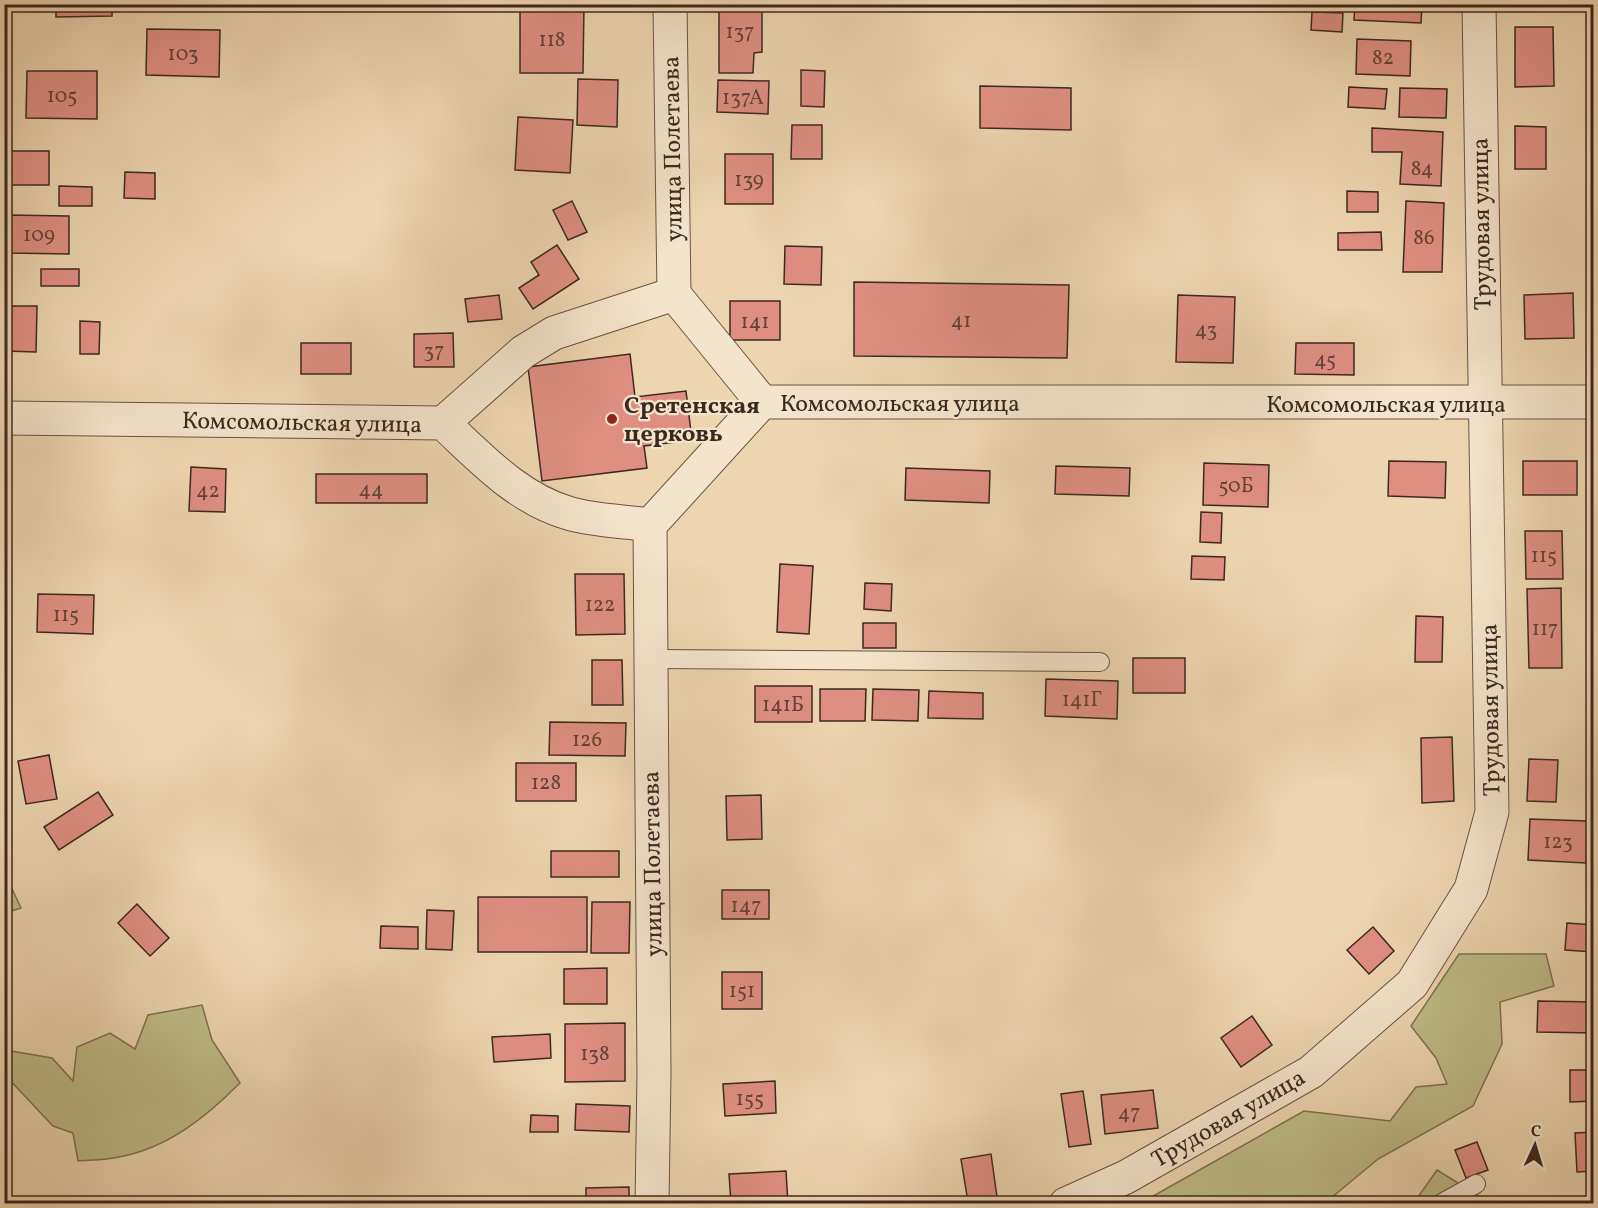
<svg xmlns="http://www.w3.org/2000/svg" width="1598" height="1208" font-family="Vollkorn,serif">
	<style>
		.green { fill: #bebc87; stroke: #7e7253; stroke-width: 1.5 }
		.building { fill: #df8f82; stroke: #3d281f; stroke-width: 1.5 }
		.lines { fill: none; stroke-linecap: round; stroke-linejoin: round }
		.lane-casing { stroke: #695343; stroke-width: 20 }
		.street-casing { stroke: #695343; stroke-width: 35 }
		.lane { stroke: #f3e4cb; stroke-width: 18 }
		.street { stroke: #f3e4cb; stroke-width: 33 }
		.poi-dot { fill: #8f2418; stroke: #f3e4cb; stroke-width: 2 }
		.labels { text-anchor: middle; stroke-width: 4.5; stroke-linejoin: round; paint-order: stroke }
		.number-label { font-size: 21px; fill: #664238 }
		.street-label { font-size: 24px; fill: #3d281f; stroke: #f3e4cb }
		.poi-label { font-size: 24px; font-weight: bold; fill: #3d281f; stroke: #f3e4cb; text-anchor: start }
	</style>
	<rect width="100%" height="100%" fill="#edd5af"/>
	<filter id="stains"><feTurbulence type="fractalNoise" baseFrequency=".00333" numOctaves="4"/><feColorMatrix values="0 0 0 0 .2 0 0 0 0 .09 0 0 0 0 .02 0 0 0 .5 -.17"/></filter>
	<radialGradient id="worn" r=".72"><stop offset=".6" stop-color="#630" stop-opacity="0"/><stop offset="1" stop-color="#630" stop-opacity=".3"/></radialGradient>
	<g class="green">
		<path d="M5,874l16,34 -16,5h-1z"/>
		<path d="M1459,954h87l8,32 -54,16 2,42 -29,62 -95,53 -53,44h-189l12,-4 156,-88 86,10 26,-34 31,-3 -11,-26 -25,-32z"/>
		<path d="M202,1005l10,35 28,43c-34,34 -72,65 -121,74 -13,3 -28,3 -41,4l-5,-28 -20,-7 -48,-51v-25l47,8 21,23 4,-34 33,-14 25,16 13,-34z"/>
		<path d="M1437,1170l53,33 -77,1z"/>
	</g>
	<g class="building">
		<path d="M56,4h56v12l-56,1z"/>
		<path d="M520,4h64l-1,69h-63z"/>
		<path d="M1355,4h67l-1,19 -67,-3z"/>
		<path d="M719,8l43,1v43l-8,1 -1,20h-34z"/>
		<path d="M1312,12l31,1 -1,19 -31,-2z"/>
		<path d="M1515,27h38l1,59 -39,1z"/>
		<path d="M147,29l73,1 -1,47 -73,-2z"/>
		<path d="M1357,39l54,2 -1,35 -54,-2z"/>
		<path d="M801,70l24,1 -1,36 -23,-1z"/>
		<path d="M27,71h70v48l-71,-1z"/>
		<path d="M578,79l40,1 -1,47 -40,-2z"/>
		<path d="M718,80l51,1 -1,33 -51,-2z"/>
		<path d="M980,86l91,2v42l-91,-2z"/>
		<path d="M1349,87l38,2 -2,20 -37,-2z"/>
		<path d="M1400,88l47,1 -1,29 -47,-1z"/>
		<path d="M518,117l55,3 -3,53 -55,-3z"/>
		<path d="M792,125h30v34h-31z"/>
		<path d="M1515,126l31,1v42h-31z"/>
		<path d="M1372,128l71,4 -2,54 -41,-2 2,-32h-30z"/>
		<rect x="5" y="151" width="44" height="34"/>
		<rect x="725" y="154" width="48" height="50"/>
		<path d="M125,172l30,1v26l-31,-1z"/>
		<path d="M59,186l33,1v19h-33z"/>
		<path d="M1347,191l31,1v20h-31z"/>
		<path d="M572,201l15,31 -19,8 -15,-30z"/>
		<path d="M1406,201l38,2 -2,69h-39z"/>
		<path d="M8,215l61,1v38l-61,-1z"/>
		<path d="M1381,232l1,18h-44v-17z"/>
		<path d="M557,245l22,34 -46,30 -14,-21 20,-13 -8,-13z"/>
		<path d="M785,246l37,1 -1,38 -37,-1z"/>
		<rect x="41" y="269" width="38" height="17"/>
		<path d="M854,282l215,3 -2,73 -213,-2z"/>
		<path d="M1573,293l1,45 -49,1 -1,-44z"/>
		<path d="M499,295l3,24 -34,3 -3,-23z"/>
		<path d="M1178,295l57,2 -2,66 -57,-1z"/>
		<rect x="730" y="301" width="50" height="39"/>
		<path d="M6,306h31l-1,46 -31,-1z"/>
		<path d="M80,321l20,1 -1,32h-19z"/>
		<path d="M453,333l1,34h-40v-33z"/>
		<rect x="301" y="343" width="50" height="31"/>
		<path d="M1296,343h58v32l-59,-1z"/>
		<path d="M630,354l5,43 51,-6 6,49 -48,6 3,22 -105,13 -14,-114z"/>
		<path d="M1389,461l57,1 -1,36 -57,-2z"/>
		<rect x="1523" y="461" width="54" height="34"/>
		<path d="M1204,463l65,2 -1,42 -65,-2z"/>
		<path d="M1056,466l74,2 -1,28 -74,-2z"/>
		<path d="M191,467l35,2 -1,43 -36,-1z"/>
		<path d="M906,468l84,3 -1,32 -84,-3z"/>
		<rect x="316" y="474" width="111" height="29"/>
		<path d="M1201,512l21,1 -1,30 -21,-1z"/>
		<path d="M1525,531h37l1,48h-37z"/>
		<path d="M1192,556l33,1 -1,23 -33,-1z"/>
		<path d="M780,564l33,2 -4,68 -32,-2z"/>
		<path d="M575,574h49l1,60 -49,1z"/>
		<path d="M865,583l27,1 -1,27 -27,-2z"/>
		<path d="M1561,588l1,80h-33l-2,-79z"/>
		<path d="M38,594l56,1 -1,39 -56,-2z"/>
		<path d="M1416,616l27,1 -1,45h-27z"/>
		<rect x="863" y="623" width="33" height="25"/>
		<rect x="1133" y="658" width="52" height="35"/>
		<path d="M592,660h30l1,45h-31z"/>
		<path d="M1046,679l72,2 -1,38 -72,-3z"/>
		<rect x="755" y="686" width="57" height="36"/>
		<path d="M820,689h46l-1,32h-45z"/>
		<path d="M873,689l46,1 -1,31 -46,-1z"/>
		<path d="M929,691l54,2v26l-55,-1z"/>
		<path d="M550,722l76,1 -1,33 -76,-1z"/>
		<path d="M1452,737l2,64 -32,2 -1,-65z"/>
		<path d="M49,755l8,44 -31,5 -8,-43z"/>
		<path d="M1529,759l29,1 -2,42 -29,-1z"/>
		<rect x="516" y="763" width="60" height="38"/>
		<path d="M98,792l15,23 -54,35 -15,-23z"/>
		<path d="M761,795l1,44 -35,1 -1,-44z"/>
		<path d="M1530,819l57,2 -1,42 -58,-3z"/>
		<rect x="551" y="851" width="68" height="26"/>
		<rect x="722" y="890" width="47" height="29"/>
		<rect x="478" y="897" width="109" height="55"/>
		<path d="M592,902h38l-1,51h-38z"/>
		<path d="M137,904l32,34 -19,18 -32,-33z"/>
		<path d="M427,910l27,1 -2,39 -26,-1z"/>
		<path d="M1567,923l27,2v27l-29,-2z"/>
		<path d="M381,926l37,1v22l-38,-1z"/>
		<path d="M1373,927l21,24 -25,23 -22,-24z"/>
		<path d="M607,968v36h-43v-35z"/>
		<rect x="722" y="972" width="40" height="37"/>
		<path d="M1538,1001l56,1v31l-57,-1z"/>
		<path d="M1252,1016l20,29 -31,22 -20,-29z"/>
		<path d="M625,1023v58l-60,1v-58z"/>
		<path d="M550,1034l1,24 -57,4 -2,-25z"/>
		<path d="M1570,1070h24v31l-24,1z"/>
		<path d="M775,1081l1,32 -51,3 -2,-32z"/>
		<path d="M1153,1090l5,38 -53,6 -4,-39z"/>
		<path d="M1083,1091l8,53 -22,3 -8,-53z"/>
		<path d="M576,1104l54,2 -1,26 -54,-2z"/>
		<path d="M531,1115l27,1v16h-28z"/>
		<path d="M1594,1132v39l-17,1 -2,-39z"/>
		<path d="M1477,1142l11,28 -22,8 -11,-28z"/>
		<path d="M991,1154l6,43 -29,5 -7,-43z"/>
		<path d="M786,1171l2,33h-57l-2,-30z"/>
		<path d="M629,1187v17h-43v-16z"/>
	</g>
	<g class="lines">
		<defs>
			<g id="lane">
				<path d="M651,659l449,3"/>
				<path d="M1440,1204l36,-20"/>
			</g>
			<g id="street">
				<path d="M670,4l4,290"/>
				<path d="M674,294l88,108"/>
				<path d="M4,418l439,5c38,35 74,75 125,90 26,8 56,8 82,12"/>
				<path d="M443,423l80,-71 31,-19 120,-39"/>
				<path d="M650,525l112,-123h832"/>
				<path d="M650,525l4,548 -2,131"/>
				<path d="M1066,1204l60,-27 185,-105 101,-88 59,-95 21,-77 -13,-808"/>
			</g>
		</defs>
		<use href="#lane" class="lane-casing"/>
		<use href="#street" class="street-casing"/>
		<use href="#lane" class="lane"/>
		<use href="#street" class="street"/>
	</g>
	<circle class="poi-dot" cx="612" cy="419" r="6"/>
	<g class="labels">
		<g class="number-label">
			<text x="740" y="38">137</text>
			<text x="552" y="46">118</text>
			<text x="183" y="60">103</text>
			<text x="1383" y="64">82</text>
			<text x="62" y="102">105</text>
			<text x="743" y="104">137А</text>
			<text x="1422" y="175">84</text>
			<text x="749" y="186">139</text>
			<text x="39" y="241">109</text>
			<text x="1424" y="244">86</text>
			<text x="961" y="327">41</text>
			<text x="755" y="328">141</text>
			<text x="1206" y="336">43</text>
			<text x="434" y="357">37</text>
			<text x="1325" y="366">45</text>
			<text x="1236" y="492">50Б</text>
			<text x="371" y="496">44</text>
			<text x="208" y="497">42</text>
			<text x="1544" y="562">115</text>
			<text x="600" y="611">122</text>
			<text x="66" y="621">115</text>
			<text x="1545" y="635">117</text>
			<text x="1082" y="706">141Г</text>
			<text x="783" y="711">141Б</text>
			<text x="587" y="746">126</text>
			<text x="546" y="789">128</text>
			<text x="1558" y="848">123</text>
			<text x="746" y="912">147</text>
			<text x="742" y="997">151</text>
			<text x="595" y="1060">138</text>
			<text x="750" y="1105">155</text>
			<text x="1129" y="1119">47</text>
		</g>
		<g class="street-label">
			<text transform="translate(672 149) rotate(-91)" y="8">улица Полетаева</text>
			<text transform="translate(1481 224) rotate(-91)" y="8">Трудовая улица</text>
			<text x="900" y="411">Комсомольская улица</text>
			<text x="1386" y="412">Комсомольская улица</text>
			<text transform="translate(302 422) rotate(1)" y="8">Комсомольская улица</text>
			<text transform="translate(1490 710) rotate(-91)" y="8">Трудовая улица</text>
			<text transform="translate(652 864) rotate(-91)" y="8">улица Полетаева</text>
			<text transform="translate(1228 1118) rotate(-30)" y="8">Трудовая улица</text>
		</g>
		<g class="poi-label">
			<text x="624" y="413">Сретенская<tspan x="624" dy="28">церковь</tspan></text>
		</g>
	</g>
	<rect width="1598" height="1208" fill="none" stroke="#edd5af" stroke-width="24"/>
	<rect x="6" y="6" width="1586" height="1196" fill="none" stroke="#3d281f" stroke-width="3"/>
	<rect x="12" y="12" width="1574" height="1184" fill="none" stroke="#3d281f" stroke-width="1.5"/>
	<g transform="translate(1535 1145) rotate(4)" stroke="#f3e4cb" stroke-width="4.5" paint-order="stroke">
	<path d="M0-4.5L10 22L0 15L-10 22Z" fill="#3d281f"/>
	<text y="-9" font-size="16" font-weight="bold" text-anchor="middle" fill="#3d281f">С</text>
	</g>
	<rect width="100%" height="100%" filter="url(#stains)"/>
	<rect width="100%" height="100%" fill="url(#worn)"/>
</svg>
